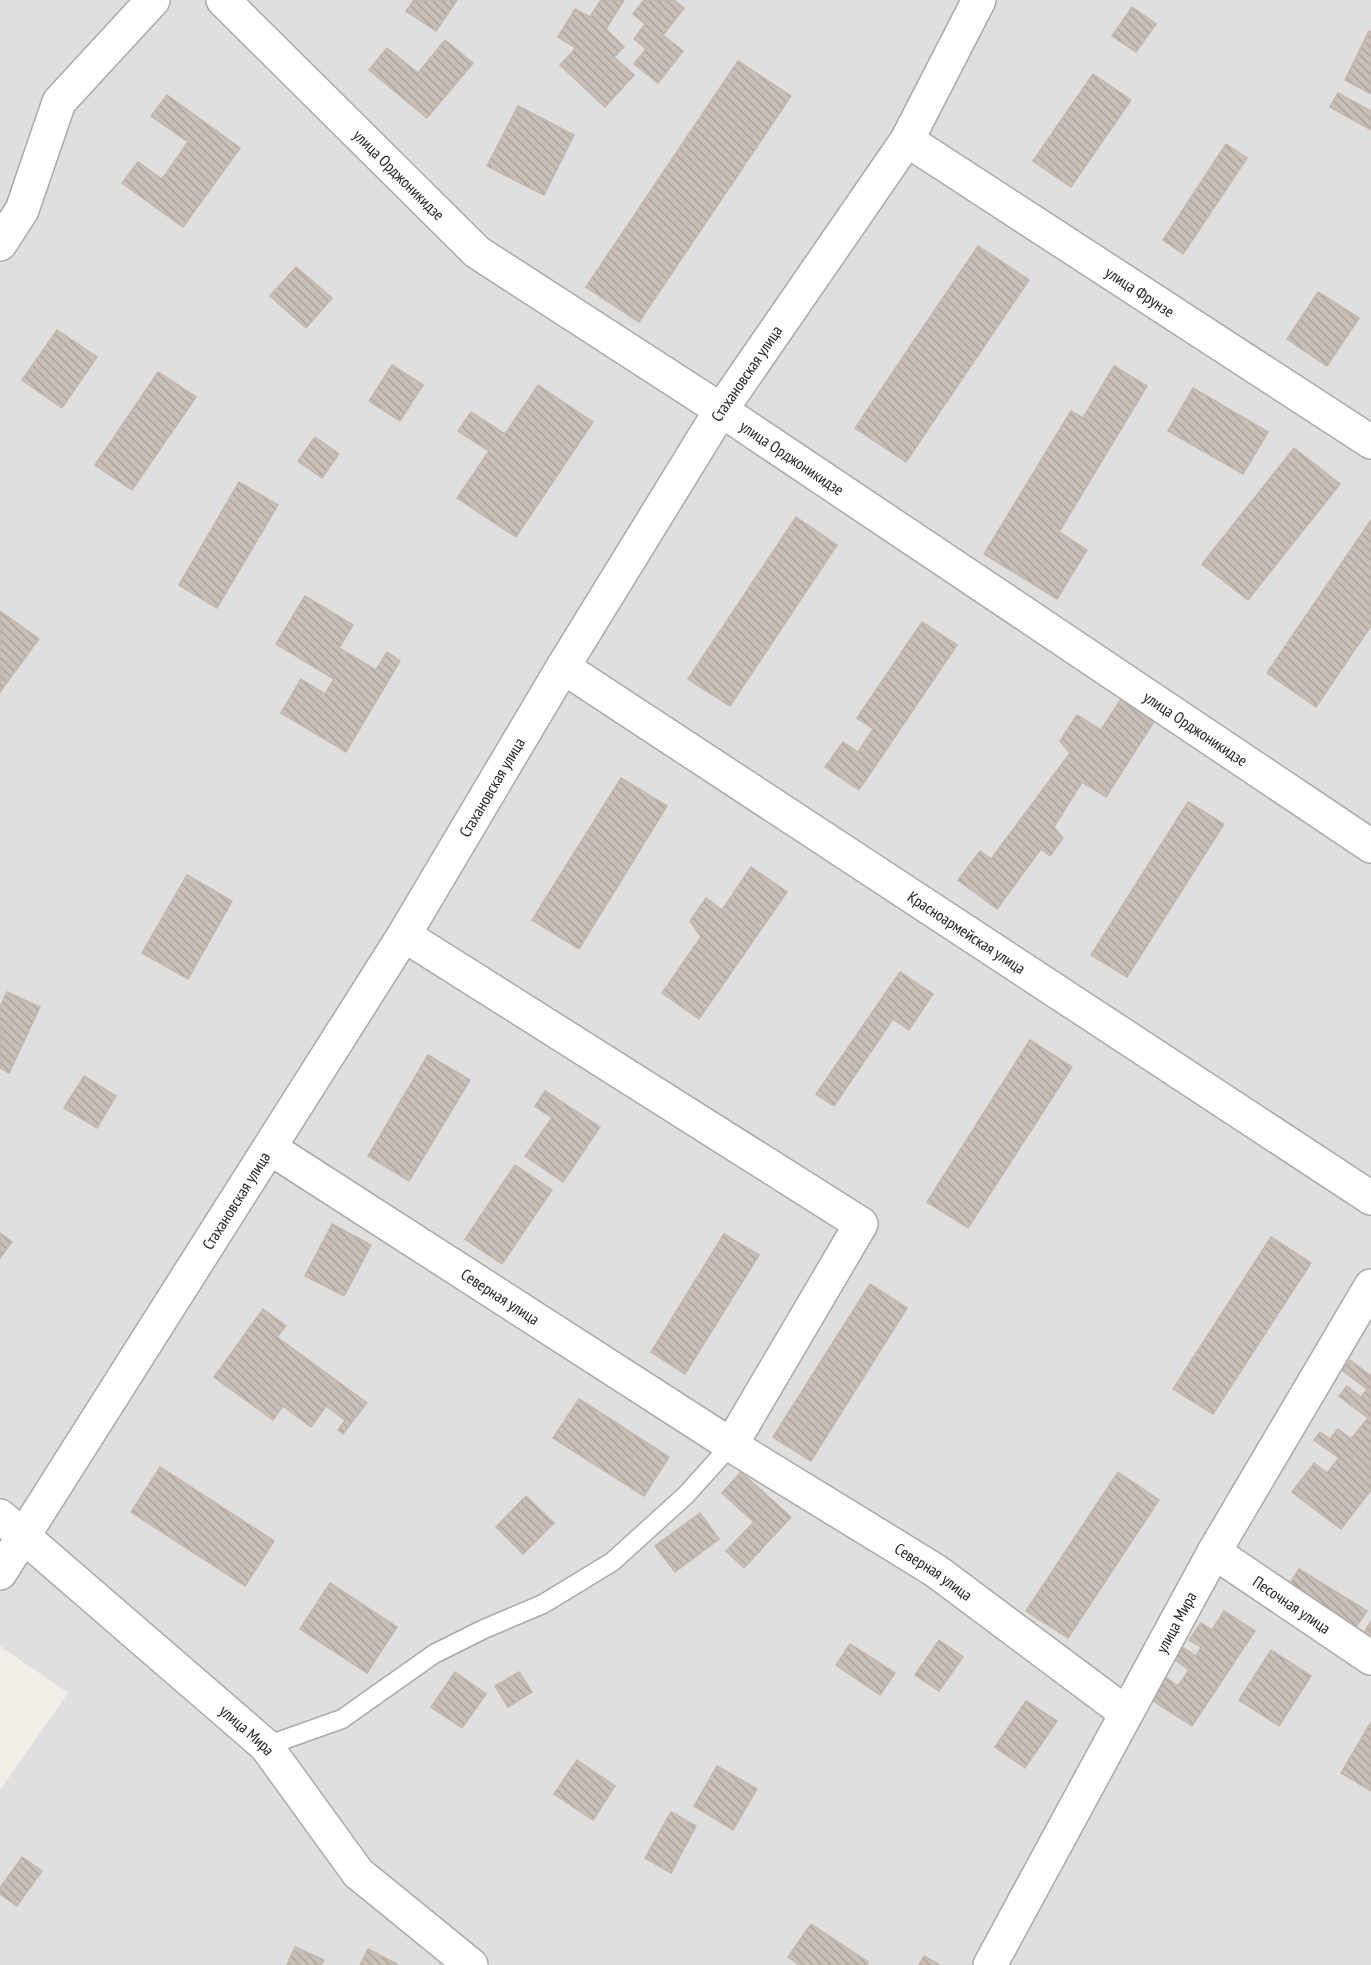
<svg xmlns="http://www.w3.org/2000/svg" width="1371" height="1965" font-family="'PT Sans Narrow',sans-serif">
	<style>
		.residential { fill: #e0dfdf }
		.building { fill: url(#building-back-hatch); stroke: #c4b6ab; stroke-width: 1.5 }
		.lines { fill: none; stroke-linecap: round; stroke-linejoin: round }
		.service-casing { stroke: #a9a9a9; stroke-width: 21 }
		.minor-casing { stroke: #a9a9a9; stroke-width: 36 }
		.service { stroke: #fff; stroke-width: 18 }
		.minor { stroke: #fff; stroke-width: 33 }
		.labels { text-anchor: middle; stroke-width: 6; stroke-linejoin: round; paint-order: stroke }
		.street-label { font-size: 16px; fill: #222; stroke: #fff }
	</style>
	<defs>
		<pattern id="building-back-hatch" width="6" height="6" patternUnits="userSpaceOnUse" patternTransform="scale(1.5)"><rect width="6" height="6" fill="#c7bfb8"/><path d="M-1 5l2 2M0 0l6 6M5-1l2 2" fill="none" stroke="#aba49e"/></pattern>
	</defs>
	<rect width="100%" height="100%" fill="#f2efe9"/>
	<path class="residential" d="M0,0h1371v1965h-1371v-175l68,-97 -68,-47z"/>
	<g class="building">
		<path d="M414,0h43l-21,31 -30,-20z"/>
		<path d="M601,0h23l-18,29 18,18 -10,10 20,18 -29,32 -45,-42 16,-17 -18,-11 17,-28 15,8z"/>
		<path d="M644,0h30l10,8 -21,27 20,16 -25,32 -24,-19 12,-15 -12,-10 11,-15 -12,-10z"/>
		<path d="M1132,7l24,17 -20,28 -24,-16z"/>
		<path d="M1369,31l2,1v62l-26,-14z"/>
		<path d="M445,40l28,23 -46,55 -58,-48 18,-22 31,25z"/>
		<path d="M738,61l53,35 -152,226 -53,-35z"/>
		<path d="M1093,74l38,26 -60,87 -38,-26z"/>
		<path d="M1338,93l33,18v19l-41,-23z"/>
		<path d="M167,95l73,53 -57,79 -61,-44 16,-21 24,17 26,-37 -37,-26z"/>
		<path d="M518,106l56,29 -30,60 -57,-29z"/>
		<path d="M1226,144l21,14 -64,96 -20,-14z"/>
		<path d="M978,246l51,34 -123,182 -51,-34z"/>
		<path d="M296,267l36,31 -26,30 -36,-32z"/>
		<path d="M1318,292l41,26 -32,48 -40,-27z"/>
		<path d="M57,330l40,27 -35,51 -40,-28z"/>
		<path d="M392,365l31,20 -23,36 -31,-20z"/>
		<path d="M1114,366l33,20 -88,146 28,18 -30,49 -73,-45 87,-143 12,7z"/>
		<path d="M158,372l38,25 -64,93 -37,-25z"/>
		<path d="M538,385l55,37 -77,115 -59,-39 32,-47 -31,-20 13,-19 34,22z"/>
		<path d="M1193,388l75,44 -25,42 -75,-43z"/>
		<path d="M315,437l24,17 -17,24 -24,-17z"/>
		<path d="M1294,448l46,36 -92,116 -46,-36z"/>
		<path d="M239,482l39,23 -61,103 -38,-23z"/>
		<path d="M796,517l41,28 -107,161 -42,-27z"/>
		<path d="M1371,520v106l-55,81 -49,-34z"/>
		<path d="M305,596l48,29 -14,23 37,22 11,-18 13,9 -54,91 -65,-39 20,-34 24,15 9,-15 -58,-35z"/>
		<path d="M0,611l39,28 -39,53z"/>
		<path d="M922,622l35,23 -98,145 -34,-23 18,-25 15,10 15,-23 -16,-11z"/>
		<path d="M1121,699l34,21 -49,77 -24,-15 -28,45 9,11 -13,18 -9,-7 -44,60 -39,-29 22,-29 11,8 79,-106 -10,-12 17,-26 24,15z"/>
		<path d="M621,778l46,28 -88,143 -47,-29z"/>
		<path d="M1188,802l36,22 -97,153 -36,-22z"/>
		<path d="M751,867l36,25 -88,127 -37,-26 39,-56 -11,-16 16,-23 16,12z"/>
		<path d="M187,875l45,26 -44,78 -46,-26z"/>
		<path d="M900,972l33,22 -24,36 -16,-11 -59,87 -18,-12z"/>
		<path d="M7,992l33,15 -31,66 -9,-5v-61z"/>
		<path d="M1030,1040l42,27 -104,161 -41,-26z"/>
		<path d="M428,1055l42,25 -61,101 -41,-25z"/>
		<path d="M84,1076l32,20 -19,32 -33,-20z"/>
		<path d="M545,1091l55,36 -37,55 -38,-26 27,-38 -17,-12z"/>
		<path d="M515,1165l37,25 -50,74 -37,-25z"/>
		<path d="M332,1224l39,21 -27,51 -39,-20z"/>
		<path d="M0,1233l12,9 -12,16z"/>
		<path d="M724,1234l35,21 -74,119 -34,-22z"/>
		<path d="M1271,1237l40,26 -98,151 -40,-25z"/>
		<path d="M870,1284l37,24 -96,153 -38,-24z"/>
		<path d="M263,1309l23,17 -9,11 90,66 -24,31 -5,-4 7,-10 -19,-14 -15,21 -28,-21 -10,14 -59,-43z"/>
		<path d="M1350,1360l21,16v114l-30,39 -49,-37 22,-29 13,10 12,-15 -25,-18 6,-8 10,7 8,-10 13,10 17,-21 -29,-22 8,-10 14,11 6,-8 -25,-19z"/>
		<path d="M579,1399l90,58 -25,39 -91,-58z"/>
		<path d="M160,1467l114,74 -29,45 -114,-74z"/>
		<path d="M741,1472l50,45 -47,51 -18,-17 28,-29 -32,-29z"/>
		<path d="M1118,1472l41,28 -91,138 -42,-27z"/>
		<path d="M526,1496l28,27 -31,31 -27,-27z"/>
		<path d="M700,1513l19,26 -44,33 -20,-26z"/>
		<path d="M1299,1569l68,42 -13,19 -67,-42z"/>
		<path d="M330,1583l67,44 -30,46 -67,-44z"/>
		<path d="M1224,1611l31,20 -63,95 -46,-30 15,-22 17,12 11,-16 -15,-11 8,-12 14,9 5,-9 -12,-7 12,-17 11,7z"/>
		<path d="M1371,1621v19l-8,-5z"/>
		<path d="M939,1640l24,17 -24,34 -24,-16z"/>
		<path d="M850,1644l45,29 -15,22 -44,-30z"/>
		<path d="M1271,1650l40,26 -32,50 -40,-26z"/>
		<path d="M455,1672l31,22 -24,34 -31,-21z"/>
		<path d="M519,1672l13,20 -24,15 -13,-21z"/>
		<path d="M1026,1701l31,20 -32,47 -30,-21z"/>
		<path d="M1371,1722v69l-30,-18z"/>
		<path d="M577,1760l38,26 -22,34 -39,-26z"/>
		<path d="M717,1766l40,23 -24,41 -39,-24z"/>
		<path d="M671,1812l25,14 -25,47 -26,-15z"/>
		<path d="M22,1857l20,14 -25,35 -17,-12v-6z"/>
		<path d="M811,1924l57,38 -2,3h-66l-12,-8z"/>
		<path d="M295,1947l29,13 -3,5h-34z"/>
		<path d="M368,1949l29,15 -1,1h-36z"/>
		<path d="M924,1956l16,9h-21z"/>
	</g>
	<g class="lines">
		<defs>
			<path id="service" d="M266,1746l76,-27 92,-65 50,-25 59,-25 69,-42 74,-67 45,-50"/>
			<g id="minor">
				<path id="s1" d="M223,0l254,252 244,158 650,436"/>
				<path id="s2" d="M907,140l464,302"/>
				<path d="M0,244l22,-34 37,-108 94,-102"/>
				<path id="s3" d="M563,667l808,531"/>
				<path id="s4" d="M404,935l457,289 -130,221 205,126 190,142"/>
				<path id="s5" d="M270,1148l461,297"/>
				<path id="s6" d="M0,1516l266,230 92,127 113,92"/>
				<path id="s7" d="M1214,1552l157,106"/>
				<path id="s8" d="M0,1573l404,-638 159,-268 158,-257 186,-270 72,-140"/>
				<path id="s9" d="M990,1965l224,-413 157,-266"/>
			</g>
		</defs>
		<use href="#service" class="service-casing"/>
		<use href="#minor" class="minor-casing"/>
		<use href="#service" class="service"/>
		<use href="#minor" class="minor"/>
	</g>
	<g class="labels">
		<g class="street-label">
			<text dy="6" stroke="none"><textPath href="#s1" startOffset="248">улица Орджоникидзе</textPath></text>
			<text dy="6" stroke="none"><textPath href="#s2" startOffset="278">улица Фрунзе</textPath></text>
			<text dy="6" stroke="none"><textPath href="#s8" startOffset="1413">Стахановская улица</textPath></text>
			<text dy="6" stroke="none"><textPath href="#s1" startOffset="734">улица Орджоникидзе</textPath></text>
			<text dy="6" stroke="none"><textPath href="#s1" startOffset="1220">улица Орджоникидзе</textPath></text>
			<text dy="6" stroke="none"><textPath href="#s8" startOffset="927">Стахановская улица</textPath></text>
			<text dy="6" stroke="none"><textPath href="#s3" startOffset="483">Красноармейская улица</textPath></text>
			<text dy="6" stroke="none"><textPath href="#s8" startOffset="441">Стахановская улица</textPath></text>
			<text dy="6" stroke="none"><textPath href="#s5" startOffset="274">Северная улица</textPath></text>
			<text dy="6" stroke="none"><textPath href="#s4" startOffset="1036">Северная улица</textPath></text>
			<text dy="6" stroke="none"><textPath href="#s7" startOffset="94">Песочная улица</textPath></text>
			<text dy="6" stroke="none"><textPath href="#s9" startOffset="390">улица Мира</textPath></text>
			<text dy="6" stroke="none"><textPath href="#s6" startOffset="327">улица Мира</textPath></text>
		</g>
	</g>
</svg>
